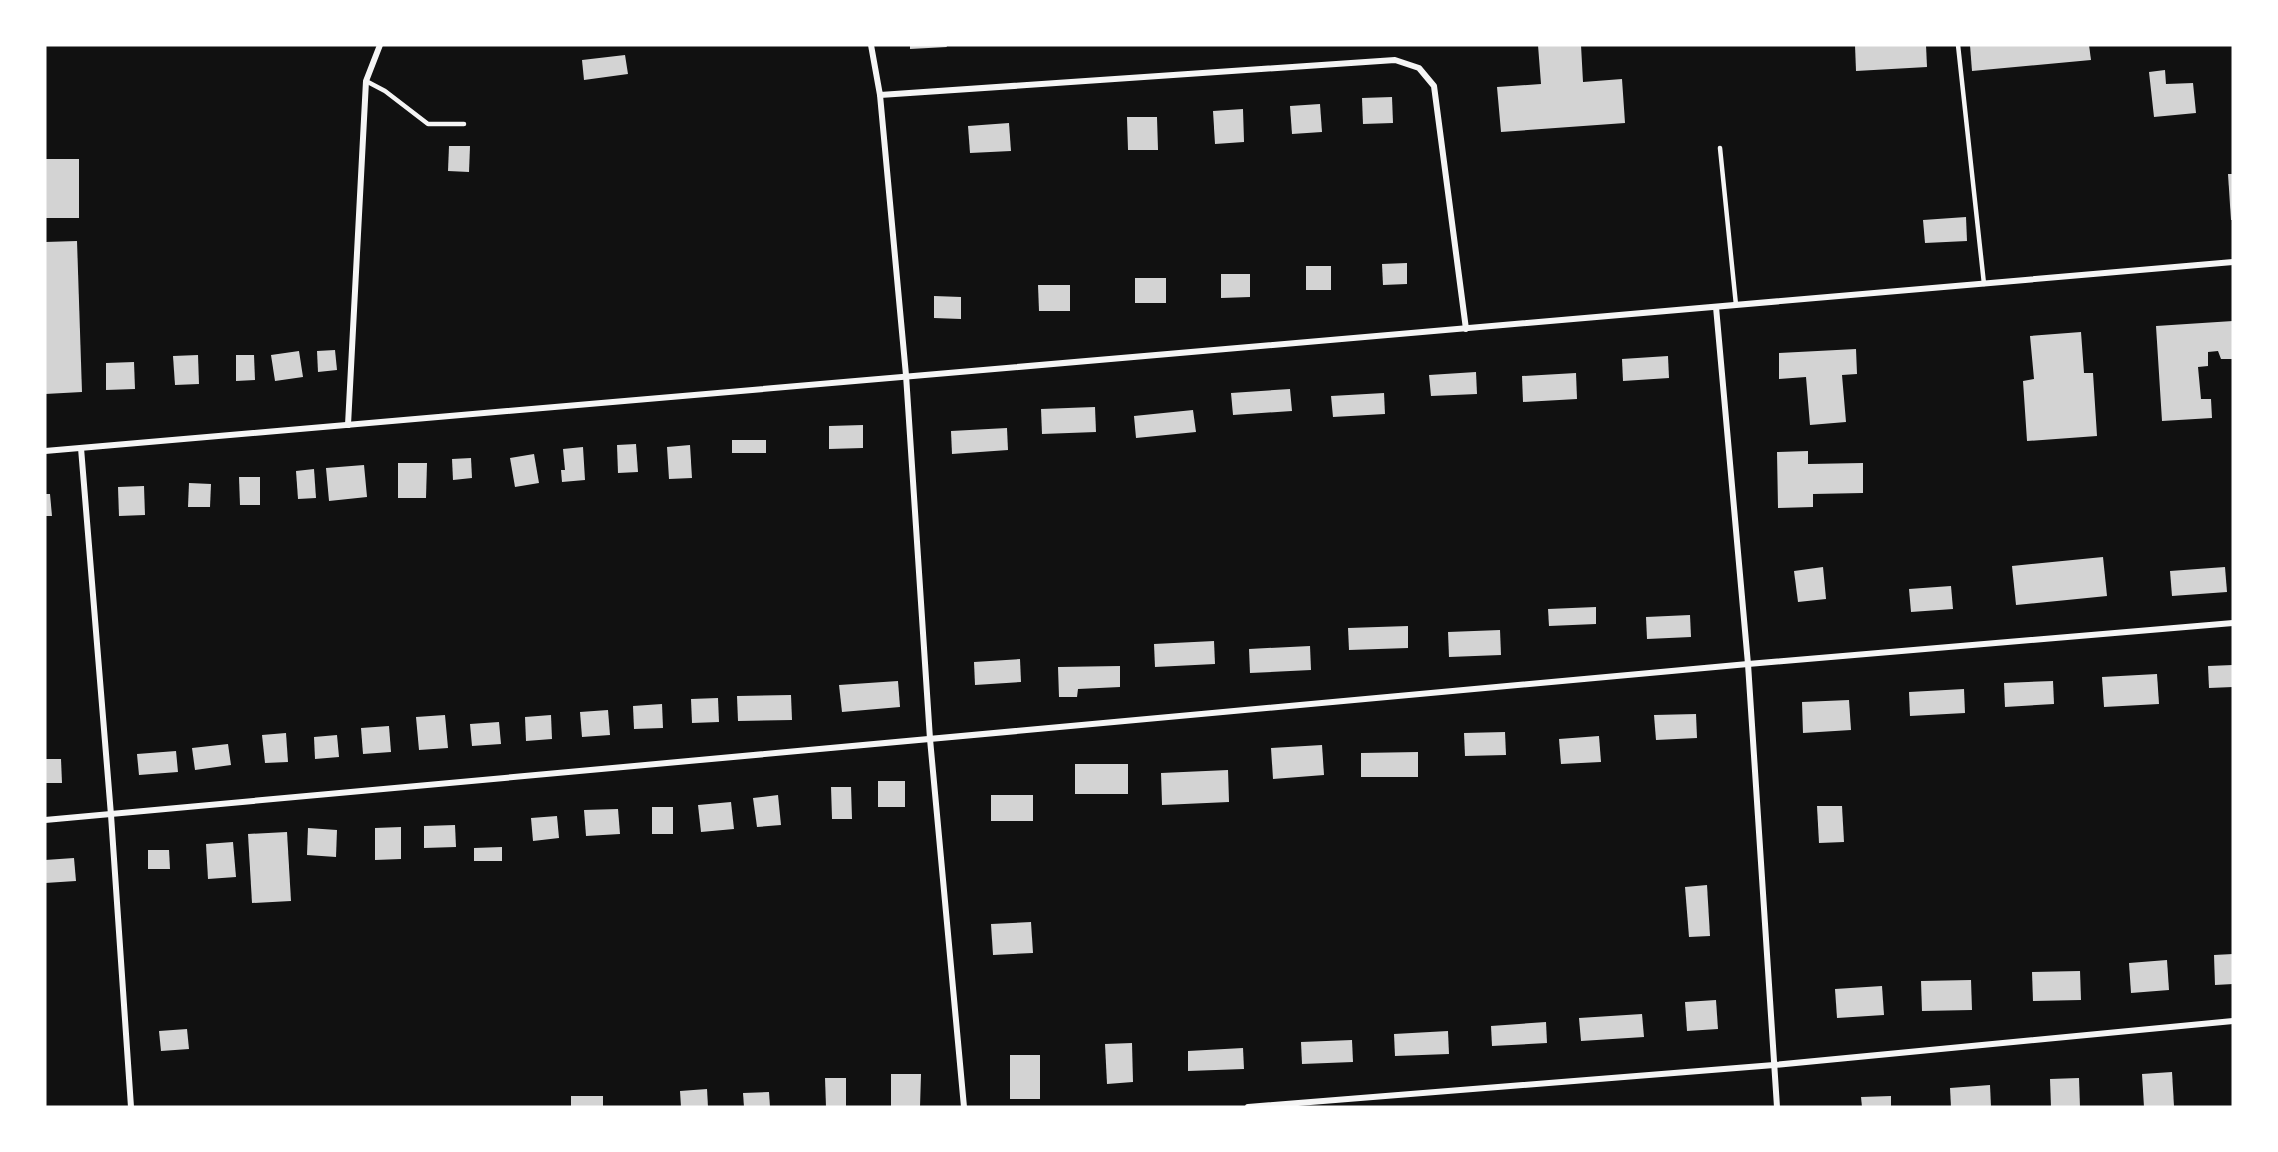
<svg xmlns="http://www.w3.org/2000/svg" width="2278" height="1152" font-family="Commissioner,sans-serif">
	<style>
		.building { fill: #d3d3d3 }
		.lines { fill: none; stroke-linecap: round; stroke-linejoin: round }
		.service { stroke: #f5f5f5; stroke-width: 4.5 }
		.minor { stroke: #f5f5f5; stroke-width: 6 }
	</style>
	<rect width="100%" height="100%" fill="#111"/>
	<g class="building">
		<path d="M910,45h36l1,2 -37,2z"/>
		<path d="M1538,45h43l2,37 39,-3 3,44 -124,9 -4,-45 44,-3z"/>
		<path d="M1855,45h71l1,22 -71,4z"/>
		<path d="M1970,45h119l2,15 -119,11z"/>
		<path d="M625,55l3,19 -44,6 -2,-20z"/>
		<path d="M2165,70l1,14 27,-1 3,30 -42,4 -5,-45z"/>
		<path d="M1392,97l1,26 -30,1 -1,-26z"/>
		<path d="M1320,104l2,28 -30,2 -2,-28z"/>
		<path d="M1243,109l1,33 -29,2 -2,-33z"/>
		<path d="M1127,117h30l1,33h-30z"/>
		<path d="M1009,123l2,28 -41,2 -2,-27z"/>
		<path d="M449,146h21l-1,26 -21,-1z"/>
		<rect x="45" y="159" width="34" height="59"/>
		<path d="M2228,174h5v46h-2z"/>
		<path d="M1966,217l1,24 -42,2 -2,-23z"/>
		<path d="M77,241l5,151 -37,2v-152z"/>
		<path d="M1407,263v21l-24,1 -1,-21z"/>
		<rect x="1306" y="266" width="25" height="24"/>
		<path d="M1221,274h29v23l-29,1z"/>
		<rect x="1135" y="278" width="31" height="25"/>
		<path d="M1038,285h32v26h-31z"/>
		<path d="M934,296l27,1v22l-27,-1z"/>
		<path d="M2233,321v38h-12l-3,-8 -10,1v14l-10,1 3,32h10l1,19 -50,3 -6,-95z"/>
		<path d="M2081,332l3,41h9l4,63 -70,5 -4,-60 11,-2 -4,-43z"/>
		<path d="M1856,349l1,25 -15,1 4,47 -36,3 -4,-48 -27,2v-26z"/>
		<path d="M335,350l2,20 -19,2 -1,-21z"/>
		<path d="M299,351l4,26 -28,4 -4,-26z"/>
		<path d="M198,355l1,29 -24,1 -2,-29z"/>
		<path d="M236,355h18l1,25 -19,1z"/>
		<path d="M1668,356l1,22 -46,3 -1,-22z"/>
		<path d="M134,362l1,27 -29,1v-27z"/>
		<path d="M1476,372l1,22 -46,2 -2,-21z"/>
		<path d="M1576,373l1,26 -54,3 -1,-26z"/>
		<path d="M1290,389l2,22 -59,4 -2,-22z"/>
		<path d="M1384,393l1,21 -52,3 -2,-21z"/>
		<path d="M1095,407l1,25 -54,2 -1,-25z"/>
		<path d="M1193,410l3,22 -60,6 -2,-22z"/>
		<path d="M863,425v23l-34,1v-23z"/>
		<path d="M1007,428l1,22 -56,4 -1,-23z"/>
		<rect x="732" y="440" width="34" height="13"/>
		<path d="M636,444l2,28 -20,1 -1,-28z"/>
		<path d="M690,445l2,33 -23,1 -2,-32z"/>
		<path d="M583,447l2,33 -23,2 -1,-12h4l-2,-21z"/>
		<path d="M1808,451v13l55,-1v30l-50,1v13l-35,1 -1,-56z"/>
		<path d="M534,454l5,29 -24,4 -5,-29z"/>
		<path d="M471,458l1,20 -19,2 -1,-21z"/>
		<path d="M398,463h29l-1,35h-28z"/>
		<path d="M364,465l3,32 -38,4 -3,-33z"/>
		<path d="M314,469l2,29 -18,1 -2,-28z"/>
		<path d="M239,477h21v28h-20z"/>
		<path d="M189,483l22,1 -1,23h-22z"/>
		<path d="M144,486l1,29 -26,1 -1,-29z"/>
		<path d="M45,494h5l2,22h-7z"/>
		<path d="M2103,557l4,39 -91,9 -4,-39z"/>
		<path d="M1823,567l3,32 -28,3 -4,-31z"/>
		<path d="M2225,567l2,25 -55,4 -2,-25z"/>
		<path d="M1951,586l2,23 -42,3 -2,-23z"/>
		<path d="M1596,607v17l-47,2 -1,-17z"/>
		<path d="M1690,615l1,22 -44,2 -1,-22z"/>
		<path d="M1408,626v22l-59,2 -1,-22z"/>
		<path d="M1500,630l1,25 -52,2 -1,-25z"/>
		<path d="M1214,641l1,23 -60,3 -1,-23z"/>
		<path d="M1310,646l1,24 -61,3 -1,-24z"/>
		<path d="M1020,659l1,23 -46,3 -1,-23z"/>
		<path d="M2233,665v22l-24,1 -1,-22z"/>
		<path d="M1120,666v21l-42,2 -1,8h-18l-1,-30z"/>
		<path d="M2157,674l2,30 -55,3 -2,-30z"/>
		<path d="M898,681l2,26 -58,5 -3,-27z"/>
		<path d="M2053,681l1,23 -49,3 -1,-24z"/>
		<path d="M1964,689l1,24 -55,3 -1,-24z"/>
		<path d="M791,695l1,25 -54,1 -1,-25z"/>
		<path d="M718,698l1,24 -27,1 -1,-24z"/>
		<path d="M1849,700l2,30 -48,3 -1,-31z"/>
		<path d="M662,704l1,24 -29,1 -1,-23z"/>
		<path d="M608,710l2,25 -28,2 -2,-25z"/>
		<path d="M1696,714l1,24 -41,2 -2,-25z"/>
		<path d="M445,715l3,33 -29,2 -3,-33z"/>
		<path d="M551,715l1,24 -26,2 -1,-24z"/>
		<path d="M499,722l2,22 -29,2 -2,-22z"/>
		<path d="M389,726l2,26 -28,2 -2,-26z"/>
		<path d="M1505,732l1,23 -41,1 -1,-23z"/>
		<path d="M286,733l2,29 -23,1 -3,-28z"/>
		<path d="M337,735l2,22 -24,2 -1,-22z"/>
		<path d="M1599,736l2,26 -40,2 -2,-25z"/>
		<path d="M228,744l3,21 -36,5 -3,-22z"/>
		<path d="M1322,745l2,30 -51,4 -2,-31z"/>
		<path d="M176,751l2,21 -39,3 -2,-21z"/>
		<path d="M1418,752v25h-57v-24z"/>
		<path d="M45,759h16l1,24h-17z"/>
		<rect x="1075" y="764" width="53" height="30"/>
		<path d="M1228,770l1,32 -67,3 -1,-32z"/>
		<rect x="878" y="781" width="27" height="26"/>
		<path d="M831,787h20l1,32h-20z"/>
		<path d="M778,795l3,30 -24,2 -4,-29z"/>
		<rect x="991" y="795" width="42" height="26"/>
		<path d="M731,802l3,27 -33,3 -3,-27z"/>
		<path d="M1817,806h25l2,36 -25,1z"/>
		<rect x="652" y="807" width="21" height="27"/>
		<path d="M618,809l2,25 -34,2 -2,-26z"/>
		<path d="M557,816l2,22 -26,3 -2,-23z"/>
		<path d="M455,825l1,22 -32,1v-22z"/>
		<path d="M401,827v32l-26,1v-32z"/>
		<path d="M308,828l29,2 -1,27 -29,-2z"/>
		<path d="M287,832l4,69 -39,2 -4,-69z"/>
		<path d="M233,842l3,35 -28,2 -2,-35z"/>
		<path d="M502,847v14h-28v-13z"/>
		<path d="M148,850h21l1,19h-22z"/>
		<path d="M74,858l2,23 -31,2v-23z"/>
		<path d="M1707,885l3,51 -21,1 -4,-50z"/>
		<path d="M1031,922l2,31 -40,2 -2,-31z"/>
		<path d="M2233,954v30l-18,1 -1,-30z"/>
		<path d="M2167,960l2,30 -38,3 -2,-30z"/>
		<path d="M2080,971l1,29 -48,1 -1,-29z"/>
		<path d="M1971,980l1,30 -50,1 -1,-30z"/>
		<path d="M1882,986l2,29 -47,3 -2,-29z"/>
		<path d="M1716,1000l2,29 -31,2 -2,-29z"/>
		<path d="M1642,1014l2,23 -63,4 -2,-23z"/>
		<path d="M1546,1022l1,21 -55,3 -1,-20z"/>
		<path d="M187,1029l2,20 -28,2 -2,-20z"/>
		<path d="M1448,1031l1,23 -54,2 -1,-22z"/>
		<path d="M1352,1040l1,22 -51,2 -1,-22z"/>
		<path d="M1132,1043l1,39 -26,2 -2,-40z"/>
		<path d="M1243,1048l1,21 -56,2v-20z"/>
		<rect x="1010" y="1055" width="30" height="44"/>
		<path d="M2172,1072l2,34 -30,1 -2,-33z"/>
		<path d="M891,1074h30l-1,33h-29z"/>
		<path d="M825,1078h21v28l-20,1z"/>
		<path d="M2079,1078l1,29h-29l-1,-28z"/>
		<path d="M1990,1085l1,22h-40l-1,-19z"/>
		<path d="M707,1089l1,18h-27l-1,-16z"/>
		<path d="M769,1092l1,15h-26l-1,-14z"/>
		<rect x="571" y="1096" width="32" height="11"/>
		<path d="M1891,1096v11h-29l-1,-10z"/>
	</g>
	<g class="lines">
		<g class="service">
			<path d="M1958,45l26,239"/>
			<path d="M366,81l19,10 43,33h36"/>
			<path d="M1720,148l16,157"/>
		</g>
		<g class="minor">
			<path d="M871,45l9,50 515,-35 24,8 15,18 32,243"/>
			<path d="M880,95l26,280 24,364 34,368"/>
			<path d="M1716,307l32,357 29,443"/>
			<path d="M348,425l18,-344 14,-36"/>
			<path d="M81,448l30,367 20,292"/>
			<path d="M45,451l2188,-189"/>
			<path d="M45,820l1703,-156 485,-41"/>
			<path d="M1248,1107l526,-42 459,-44"/>
		</g>
	</g>
	<rect width="2278" height="1152" fill="none" stroke="#ffffff" stroke-width="93"/>
</svg>
